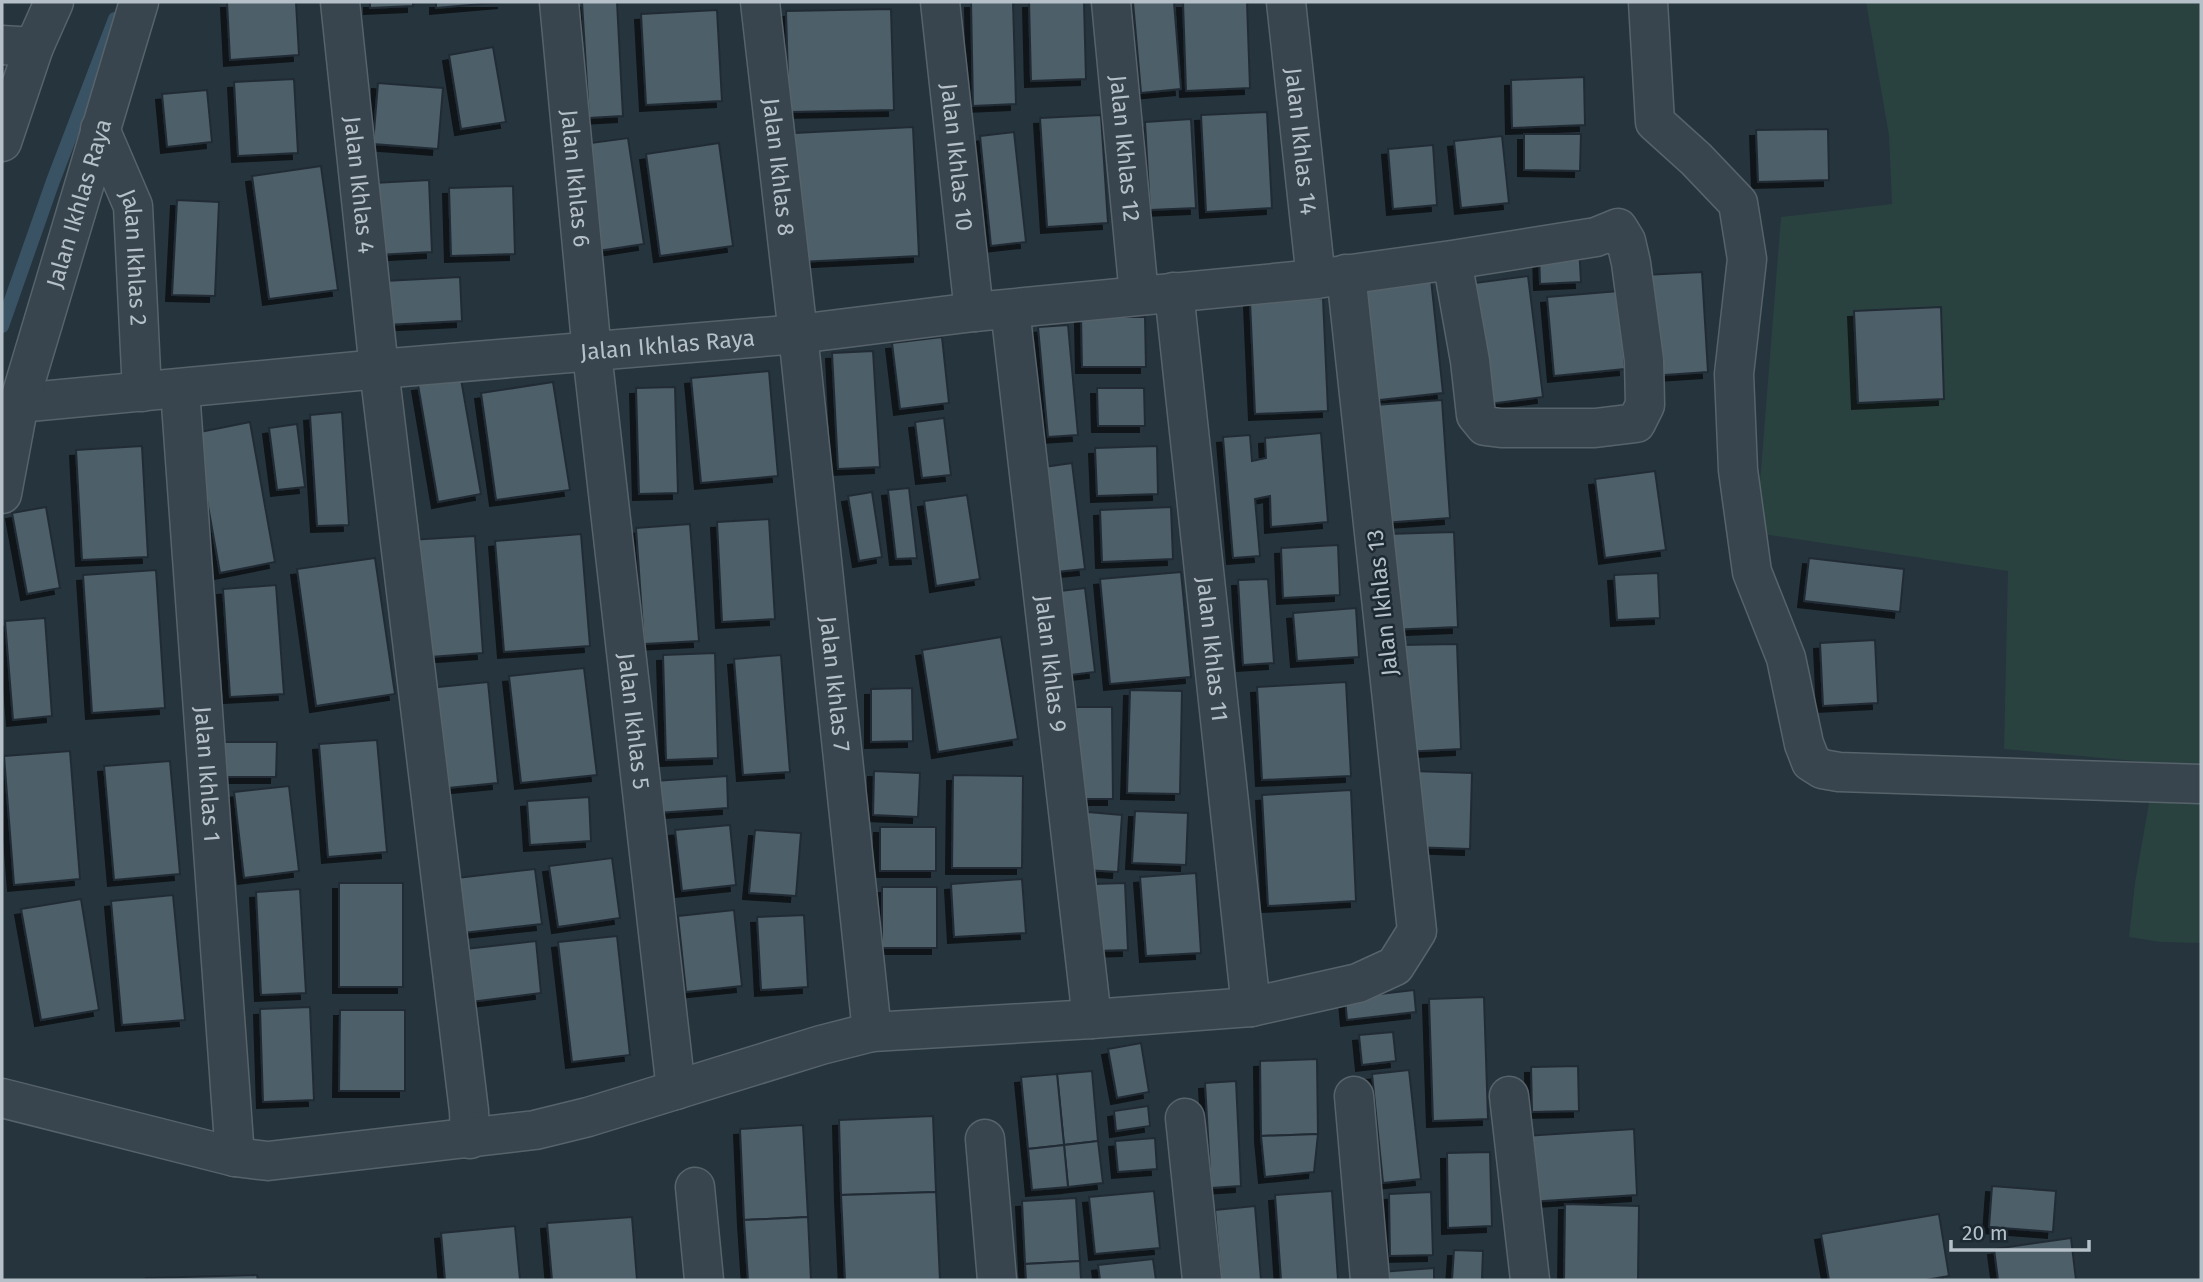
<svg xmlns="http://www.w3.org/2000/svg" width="2203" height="1282" font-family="'Fira Sans',sans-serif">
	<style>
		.green { fill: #2a423f }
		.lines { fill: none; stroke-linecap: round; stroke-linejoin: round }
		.stream { stroke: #3a5364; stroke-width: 14 }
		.building { fill: #4e5e68; stroke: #202c35; stroke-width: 2; filter: url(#shadow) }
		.minor-casing { stroke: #57636b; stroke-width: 41 }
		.minor { stroke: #39454e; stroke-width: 38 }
		.labels { text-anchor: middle; stroke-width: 5; stroke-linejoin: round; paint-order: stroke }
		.street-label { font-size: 23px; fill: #b5c0c8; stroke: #1e2a33 }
	</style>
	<defs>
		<filter id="shadow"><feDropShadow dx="-6" dy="6" stdDeviation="0" flood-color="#0009"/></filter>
	</defs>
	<rect width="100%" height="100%" fill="#25343d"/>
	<path class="green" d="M1866,2h335v941l-40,-1 -32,-5 6,-54 21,-120 -152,-14 4,-178 -252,-38 25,-316 111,-13 -3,-68z"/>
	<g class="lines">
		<path class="stream" d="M2,326l51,-145 62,-162"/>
	</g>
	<g class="building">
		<path d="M227,2h69l3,53 -69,5z"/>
		<path d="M370,2h43v4l-43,2z"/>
		<path d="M436,2h68l-68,6z"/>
		<path d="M582,2h35l6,114 -34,2z"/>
		<path d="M971,2h42l3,102 -43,2z"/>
		<path d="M1029,2h55l2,77 -55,2z"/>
		<path d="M1133,2h41l7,87 -40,4z"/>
		<path d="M1183,2h64l3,86 -64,3z"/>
		<path d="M891,9l3,101 -105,2 -3,-101z"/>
		<path d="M717,10l5,91 -76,4 -5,-91z"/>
		<path d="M493,47l13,75 -45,7 -12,-74z"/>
		<path d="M1584,77l1,48 -73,3 -1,-48z"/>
		<path d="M294,79l4,74 -60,3 -4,-74z"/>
		<path d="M378,83l65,5 -5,61 -65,-5z"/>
		<path d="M207,90l5,52 -45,5 -5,-53z"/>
		<path d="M1267,112l5,96 -66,4 -5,-97z"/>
		<path d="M1101,115l7,108 -61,4 -7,-109z"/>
		<path d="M1191,119l5,89 -46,2 -5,-88z"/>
		<path d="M913,127l6,129 -119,6 -6,-129z"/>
		<path d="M1828,129l1,51 -71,2 -2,-52z"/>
		<path d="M1014,132l12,110 -35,4 -11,-110z"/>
		<path d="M1524,134h57l-1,37 -56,-1z"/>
		<path d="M1502,136l7,67 -48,5 -7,-67z"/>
		<path d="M628,138l16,106 -46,7 -15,-107z"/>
		<path d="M719,143l14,103 -73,10 -14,-102z"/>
		<path d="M1433,145l4,60 -44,4 -5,-60z"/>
		<path d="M321,166l17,124 -69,9 -17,-123z"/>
		<path d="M429,180l3,72 -55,3 -4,-72z"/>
		<path d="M513,186l2,68 -64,2 -2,-68z"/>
		<path d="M177,200l42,2 -4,94 -43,-1z"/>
		<path d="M1579,245l2,37 -41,2 -1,-37z"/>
		<path d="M1702,272l6,100 -58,4 -6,-101z"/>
		<path d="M1528,276l15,121 -61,8 -15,-121z"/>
		<path d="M460,277l2,44 -76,4 -2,-44z"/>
		<path d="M1431,279l12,114 -72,8 -14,-114z"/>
		<path d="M1619,291l6,78 -71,7 -7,-79z"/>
		<path d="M1323,298l5,113 -73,3 -5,-113z"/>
		<path d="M1941,307l3,92 -86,4 -4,-92z"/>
		<path d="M1081,317h64l1,50h-64z"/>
		<path d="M1068,325l10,110 -30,2 -10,-110z"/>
		<path d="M942,337l7,66 -49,6 -8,-66z"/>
		<path d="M873,351l7,116 -42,2 -6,-116z"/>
		<path d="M769,371l9,105 -77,7 -10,-105z"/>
		<path d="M461,379l20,115 -43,8 -20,-117z"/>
		<path d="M553,382l17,108 -74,10 -15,-107z"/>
		<path d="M675,387l3,106 -39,1 -3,-106z"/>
		<path d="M1097,388h47l1,38h-47z"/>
		<path d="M1442,400l8,118 -68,5 -7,-118z"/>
		<path d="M342,412l7,113 -32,1 -7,-111z"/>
		<path d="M944,418l7,57 -29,3 -7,-56z"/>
		<path d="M250,422l25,140 -55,11 -25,-140z"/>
		<path d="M297,424l8,63 -28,3 -8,-62z"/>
		<path d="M1321,433l7,89 -57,5 -1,-31 -15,3 5,57 -27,2 -10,-121 27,-2 2,26 14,-3 -1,-20z"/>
		<path d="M142,446l6,111 -66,3 -6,-110z"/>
		<path d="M1157,446l1,48 -61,2 -2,-48z"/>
		<path d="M1072,463l13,106 -29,3 -12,-105z"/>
		<path d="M1655,471l11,79 -61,8 -10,-79z"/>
		<path d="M909,488l8,70 -21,1 -8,-69z"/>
		<path d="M872,492l10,65 -23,4 -11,-65z"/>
		<path d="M967,495l13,84 -44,7 -12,-85z"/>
		<path d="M46,507l14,81 -33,6 -15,-81z"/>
		<path d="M1171,507l2,52 -71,3 -2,-52z"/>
		<path d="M769,519l6,100 -53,3 -5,-100z"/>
		<path d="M690,524l9,117 -55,3 -8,-116z"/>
		<path d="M1454,532l4,95 -69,3 -3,-96z"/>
		<path d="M581,534l9,112 -86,6 -9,-111z"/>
		<path d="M475,536l8,117 -66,5 -8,-118z"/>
		<path d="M1338,545l2,50 -57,3 -2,-50z"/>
		<path d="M375,558l20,136 -79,12 -19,-137z"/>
		<path d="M1809,558l95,11 -4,43 -96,-11z"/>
		<path d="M156,570l9,138 -73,5 -9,-138z"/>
		<path d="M1181,572l10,105 -81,7 -10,-105z"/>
		<path d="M1658,573l2,45 -43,2 -3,-45z"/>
		<path d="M1268,579l6,84 -31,2 -5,-85z"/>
		<path d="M276,585l8,109 -54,3 -7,-108z"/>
		<path d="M1085,588l10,84 -25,3 -10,-84z"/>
		<path d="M1356,608l3,49 -62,4 -4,-48z"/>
		<path d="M45,618l7,98 -39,4 -8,-99z"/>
		<path d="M1001,637l17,102 -80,13 -16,-102z"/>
		<path d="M1875,640l3,63 -55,3 -3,-63z"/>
		<path d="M1457,644l4,105 -58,3 -4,-107z"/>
		<path d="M715,653l3,105 -52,2 -3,-105z"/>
		<path d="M781,655l9,117 -47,3 -9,-116z"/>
		<path d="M584,668l13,107 -76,8 -12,-107z"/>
		<path d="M488,682l10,101 -60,6 -10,-101z"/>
		<path d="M1346,682l5,94 -89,4 -5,-93z"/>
		<path d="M912,688l1,53 -42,1v-53z"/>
		<path d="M1130,690l52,1 -2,103 -53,-1z"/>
		<path d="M1076,707h36l1,92h-35z"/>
		<path d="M377,740l10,112 -59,5 -9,-113z"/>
		<path d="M223,742h54l-1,35h-52z"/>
		<path d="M70,751l10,128 -66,6 -10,-129z"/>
		<path d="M170,761l10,113 -66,6 -10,-114z"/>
		<path d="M874,771l46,2 -2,44 -45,-2z"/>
		<path d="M1413,771l59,2 -2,76 -60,-2z"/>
		<path d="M953,775l70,1 -1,92h-70z"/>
		<path d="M727,776l1,32 -71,5 -3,-32z"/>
		<path d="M289,786l10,85 -55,7 -10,-86z"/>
		<path d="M1351,790l5,111 -88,5 -6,-111z"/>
		<path d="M589,797l2,44 -61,4 -3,-44z"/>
		<path d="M1135,811l53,2 -2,52 -54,-2z"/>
		<path d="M1088,812l34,3 -4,57 -34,-2z"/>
		<path d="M730,825l6,60 -54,6 -7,-61z"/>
		<rect x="880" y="827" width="56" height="44"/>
		<path d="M755,830l46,3 -5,63 -47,-3z"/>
		<path d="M612,858l8,60 -62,9 -9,-61z"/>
		<path d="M535,869l7,55 -88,10 -6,-55z"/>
		<path d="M1196,873l5,80 -55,3 -6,-79z"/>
		<path d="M1022,879l4,54 -72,4 -3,-53z"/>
		<rect x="339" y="883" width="64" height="104"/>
		<path d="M1125,883l3,67 -32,1 -3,-67z"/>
		<rect x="882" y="887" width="55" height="61"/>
		<path d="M300,889l6,104 -45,2 -5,-103z"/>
		<path d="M173,895l12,125 -63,5 -11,-124z"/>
		<path d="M81,899l18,111 -58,10 -20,-111z"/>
		<path d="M734,910l8,76 -56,6 -8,-76z"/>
		<path d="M804,915l4,72 -47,3 -4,-73z"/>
		<path d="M617,936l13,119 -58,7 -14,-120z"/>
		<path d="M536,941l5,52 -70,9 -6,-53z"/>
		<path d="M1414,990l2,22 -69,8 -2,-22z"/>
		<path d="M1484,997l4,122 -55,2 -4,-122z"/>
		<path d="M310,1007l4,93 -51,2 -3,-93z"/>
		<path d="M340,1010h65v81h-66z"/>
		<path d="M1393,1032l3,29 -34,4 -3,-30z"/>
		<path d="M1141,1043l8,49 -32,6 -9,-49z"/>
		<path d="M1317,1059l1,75 -57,2 -1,-75z"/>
		<path d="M1578,1066l1,45 -47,1 -1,-45z"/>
		<path d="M1409,1070l12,109 -38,4 -11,-109z"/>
		<path d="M1092,1071l6,70 -34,4 -7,-71z"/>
		<path d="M1057,1074l7,71 -36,4 -7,-72z"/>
		<path d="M1236,1081l5,105 -30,2 -6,-105z"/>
		<path d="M1148,1106l2,20 -34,5 -2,-20z"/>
		<path d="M933,1116l3,76 -95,3 -2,-75z"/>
		<path d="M803,1125l5,92 -64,3 -4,-91z"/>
		<path d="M1634,1129l3,66 -109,7 -4,-66z"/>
		<path d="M1318,1134l-4,38 -49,5 -4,-41z"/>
		<path d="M1155,1138l2,31 -39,3 -3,-31z"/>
		<path d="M1098,1141l5,42 -35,4 -4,-42z"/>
		<path d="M1064,1145l4,42 -36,3 -4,-41z"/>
		<path d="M1490,1152l2,74 -44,2 -1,-75z"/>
		<path d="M1992,1186l64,5 -3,41 -64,-5z"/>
		<path d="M1154,1191l6,57 -65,6 -6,-57z"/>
		<path d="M1332,1191l6,89h-57l-6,-85z"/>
		<path d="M936,1192l4,88h-95l-4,-85z"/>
		<path d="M1431,1192l2,63 -43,1 -1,-62z"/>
		<path d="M1076,1198l4,63 -55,3 -3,-63z"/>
		<path d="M1565,1204l74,2 -1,74h-74z"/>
		<path d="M1255,1206l6,74h-40l-6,-70z"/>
		<path d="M1939,1214l10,62 -23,4h-97l-8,-46z"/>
		<path d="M632,1217l5,63h-85l-5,-57z"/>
		<path d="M808,1217l3,63h-63l-4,-60z"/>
		<path d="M515,1226l5,54h-75l-4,-47z"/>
		<path d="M2071,1238l5,42h-78l-4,-31z"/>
		<path d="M1454,1250l29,1 -1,29h-30z"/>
		<path d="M1153,1259l3,21h-56l-2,-15z"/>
		<path d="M1080,1261l1,19h-55l-1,-16z"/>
		<path d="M1434,1268v12h-54v-8z"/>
		<path d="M257,1275l1,5h-112v-2z"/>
	</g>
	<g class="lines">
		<defs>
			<g id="minor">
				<path id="s1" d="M340,2l39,367 90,742 1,28"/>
				<path id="s2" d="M559,2l33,351 84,737"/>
				<path id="s3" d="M760,2l38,332 74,698"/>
				<path id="s4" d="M940,2l34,310"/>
				<path id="s5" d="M1111,2l28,293"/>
				<path id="s6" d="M1286,2l30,277"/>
				<path d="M1648,2l7,120 41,37 42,44 9,56 -13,115 4,96 14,102 34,86 18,86 7,18 11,7 17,3 362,12"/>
				<path d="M2,45l32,2"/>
				<path id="s7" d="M100,129l33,77 9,186"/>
				<path d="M2,142l32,-95 20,-45"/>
				<path id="s8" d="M1174,292l77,715"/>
				<path id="s9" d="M1010,309l82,710"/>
				<path id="s10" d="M180,390l55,767"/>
				<path id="s11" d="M19,403l360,-34 419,-35 176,-22 342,-33 136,-19 144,-23 22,-9 8,13 5,22 13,97 1,45 -9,18 -41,5h-94l-16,-2 -9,-11 -6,-54 -18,-101"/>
				<path id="s12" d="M2,494l17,-91 120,-401"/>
				<path d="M1354,1096l16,184"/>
				<path d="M1509,1096l21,184"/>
				<path d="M2,1098l233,59 33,4 267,-31 53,-13 233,-72 51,-13 220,-13 159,-12 107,-24 37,-17 22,-35 -71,-657"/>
				<path d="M1185,1118l17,162"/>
				<path d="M985,1139l12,141"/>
				<path d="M695,1187l9,93"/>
			</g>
		</defs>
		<use href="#minor" class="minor-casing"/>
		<use href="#minor" class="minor"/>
	</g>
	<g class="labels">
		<g class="street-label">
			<text dy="8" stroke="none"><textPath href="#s6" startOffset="140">Jalan Ikhlas 14</textPath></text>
			<text dy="8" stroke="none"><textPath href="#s5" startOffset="147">Jalan Ikhlas 12</textPath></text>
			<text dy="8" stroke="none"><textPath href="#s4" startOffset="156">Jalan Ikhlas 10</textPath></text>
			<text dy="8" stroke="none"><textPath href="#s3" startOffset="166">Jalan Ikhlas 8</textPath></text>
			<text dy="8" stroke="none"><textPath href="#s2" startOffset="177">Jalan Ikhlas 6</textPath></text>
			<text dy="8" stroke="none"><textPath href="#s1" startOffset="184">Jalan Ikhlas 4</textPath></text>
			<text dy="8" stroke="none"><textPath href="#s12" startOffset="301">Jalan Ikhlas Raya</textPath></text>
			<text dy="8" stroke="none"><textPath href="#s7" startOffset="135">Jalan Ikhlas 2</textPath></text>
			<text dy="8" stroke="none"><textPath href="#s11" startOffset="651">Jalan Ikhlas Raya</textPath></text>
			<text transform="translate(1382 603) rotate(-96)" y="8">Jalan Ikhlas 13</text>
			<text dy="8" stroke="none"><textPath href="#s8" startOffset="359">Jalan Ikhlas 11</textPath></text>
			<text dy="8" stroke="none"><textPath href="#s9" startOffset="357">Jalan Ikhlas 9</textPath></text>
			<text dy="8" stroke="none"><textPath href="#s3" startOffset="686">Jalan Ikhlas 7</textPath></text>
			<text dy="8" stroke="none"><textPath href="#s2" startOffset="723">Jalan Ikhlas 5</textPath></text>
			<text dy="8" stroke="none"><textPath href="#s10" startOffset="385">Jalan Ikhlas 1</textPath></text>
		</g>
	</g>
	<rect width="2203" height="1282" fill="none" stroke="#b5c0c8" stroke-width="7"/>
	<path d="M1951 1240v10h138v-10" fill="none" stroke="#b5c0c8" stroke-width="3.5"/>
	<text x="1962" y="1240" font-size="21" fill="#b5c0c8" stroke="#1e2a33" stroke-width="5" paint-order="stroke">20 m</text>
</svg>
